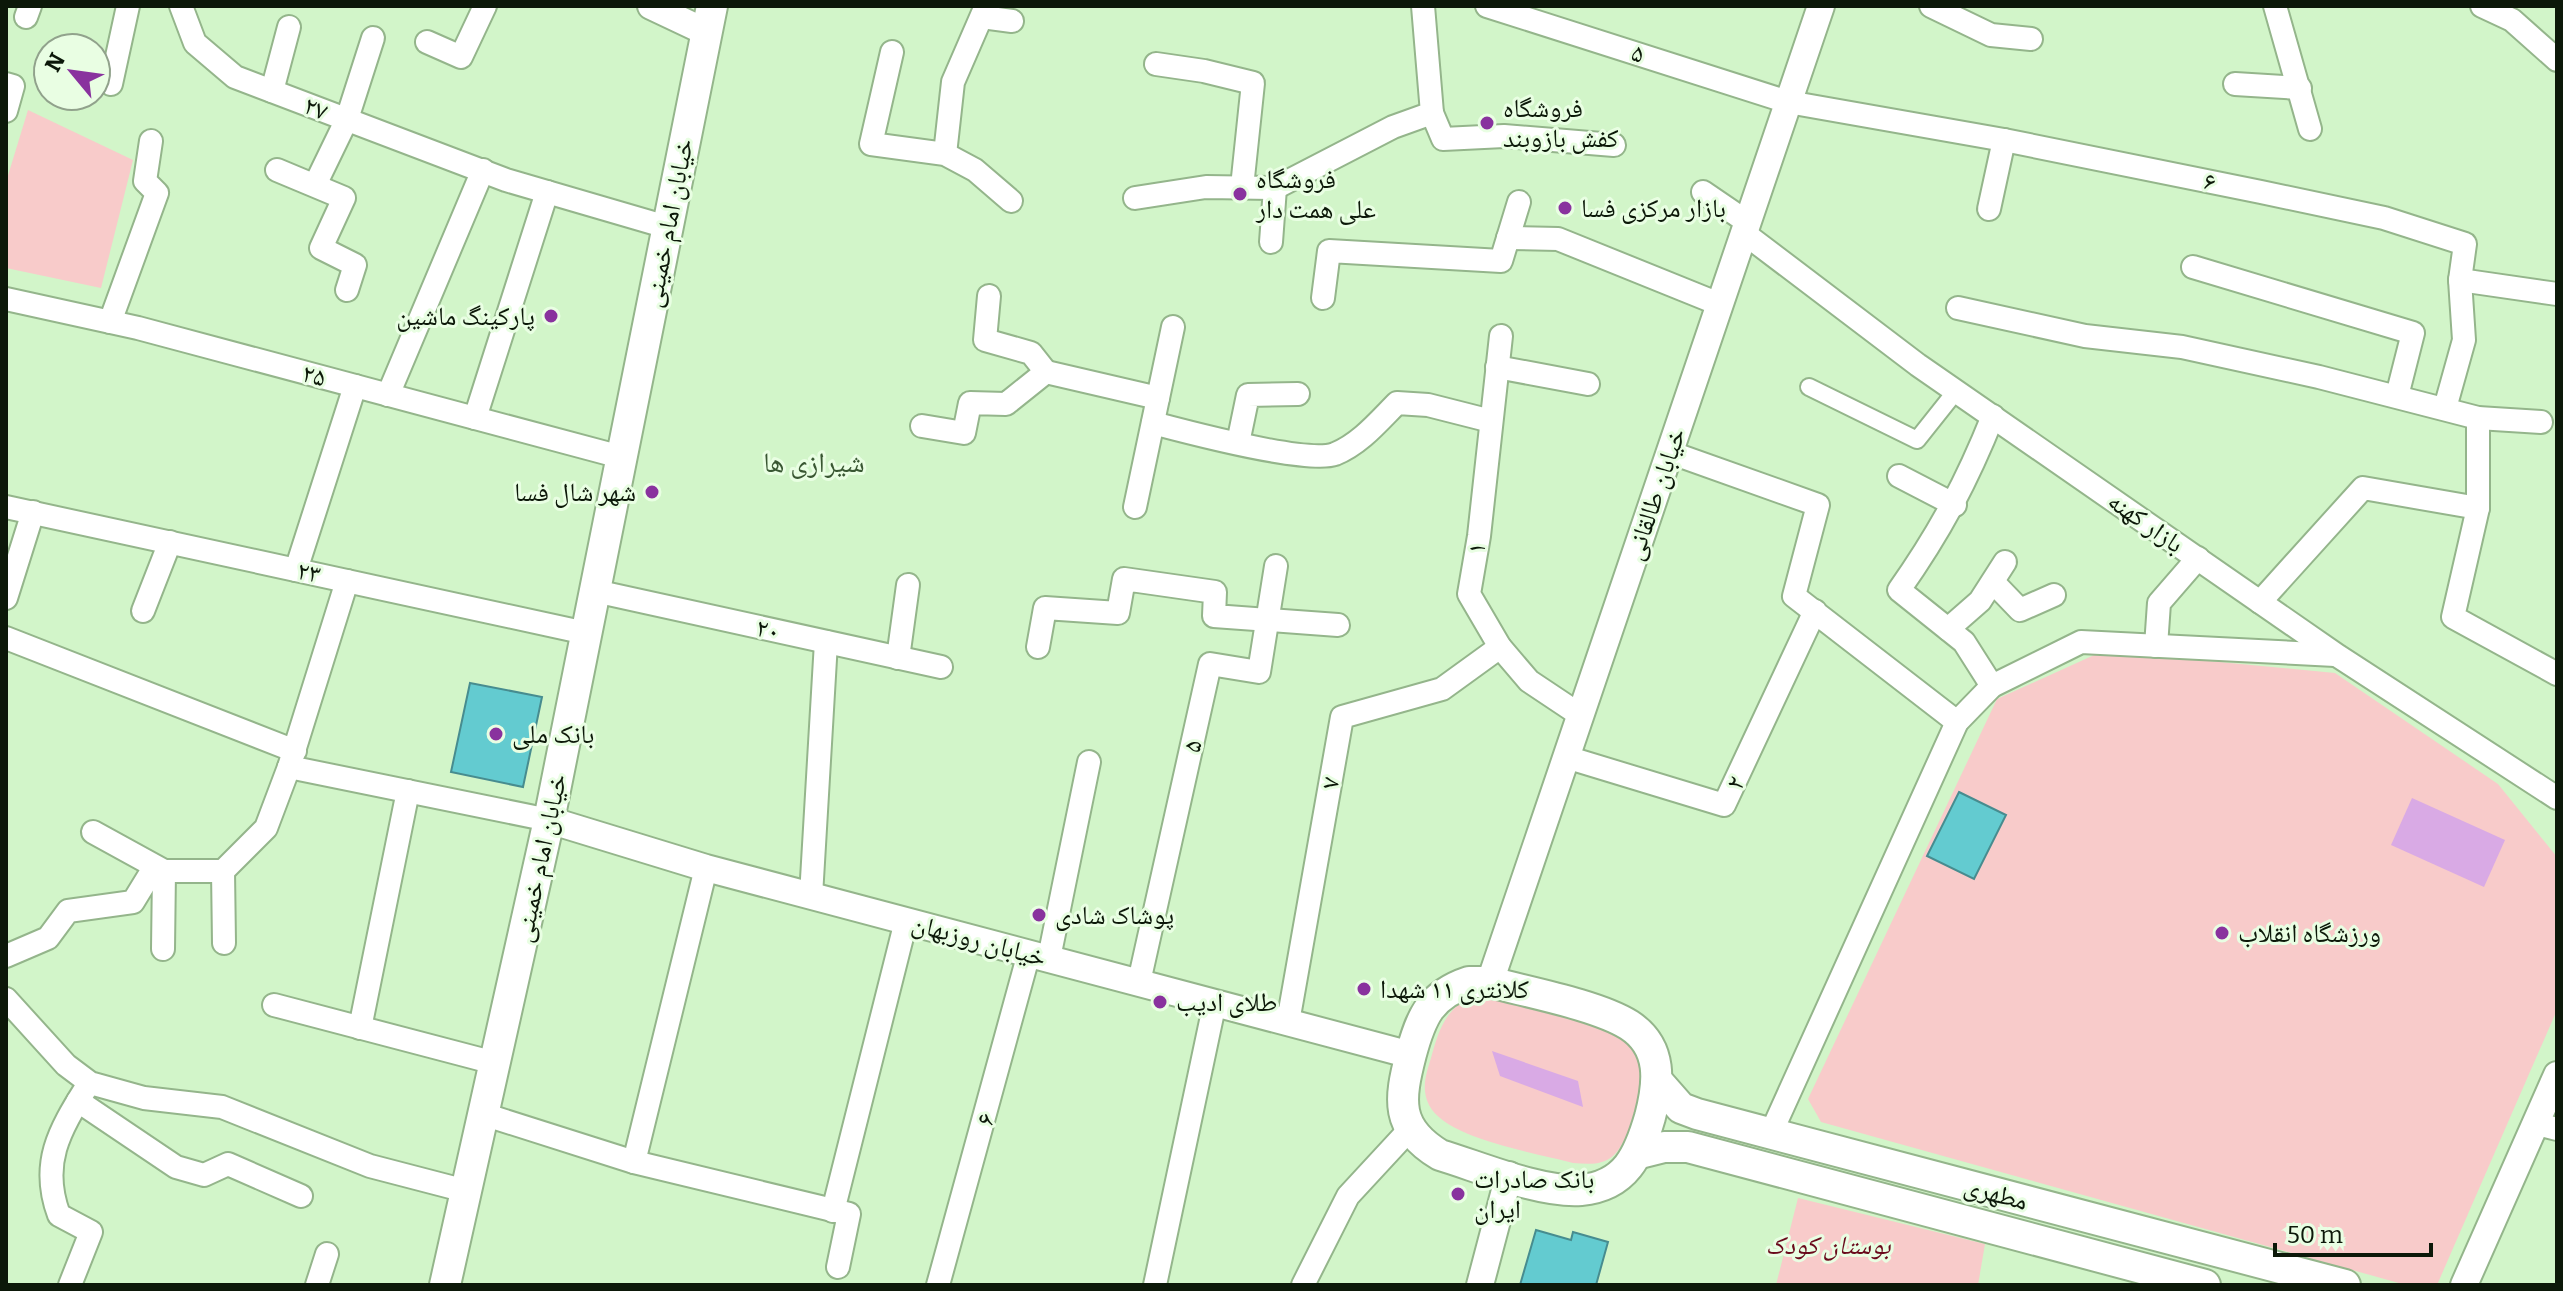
<svg xmlns="http://www.w3.org/2000/svg" width="2563" height="1291" font-family="Bitter,'Noto Naskh Arabic',serif">
	<style>
		.green { fill: #f8cbca }
		.water { fill: #d9aae5 }
		.building { fill: #63cbd0; stroke: #478c8f; stroke-width: 2 }
		.lines { fill: none; stroke-linecap: round; stroke-linejoin: round }
		.pedestrian-casing { stroke: #94b58b; stroke-width: 20 }
		.minor-casing { stroke: #94b58b; stroke-width: 26 }
		.tertiary-casing { stroke: #94b58b; stroke-width: 30 }
		.secondary-casing { stroke: #94b58b; stroke-width: 34 }
		.pedestrian { stroke: #fff; stroke-width: 16 }
		.minor { stroke: #fff; stroke-width: 22 }
		.tertiary { stroke: #fff; stroke-width: 26 }
		.secondary { stroke: #fff; stroke-width: 30 }
		.poi-dot { fill: #89329e; stroke: #e9fee3; stroke-width: 3 }
		.labels { text-anchor: middle; stroke-width: 6; stroke-linejoin: round; paint-order: stroke }
		.street-label { font-size: 26px; fill: #0c1809; stroke: #e9fee3 }
		.poi-label { font-size: 26px; fill: #0c1809; stroke: #e9fee3; text-anchor: start }
		.park-label { font-size: 26px; font-style: italic; fill: #69091b; stroke: #e9fee3 }
		.neighbourhood-label { font-size: 28px; fill: #395732; stroke: #e9fee3 }
	</style>
	<rect width="100%" height="100%" fill="#d2f5c9"/>
	<g class="green">
		<path d="M28,110l105,50 -32,128 -95,-20v-86z"/>
		<path d="M2103,651l232,22 163,111 59,73v153l-120,275h-31l-585,-163 -13,-23 189,-400z"/>
		<path d="M1473,995c34,0 153,29 170,62 8,18 -14,85 -29,98 -12,11 -26,9 -41,8 -36,-10 -127,-24 -144,-58 -8,-16 -3,-31 2,-47 8,-29 14,-48 42,-63z"/>
		<path d="M1798,1198l187,46 -7,41h-202z"/>
	</g>
	<g class="water">
		<path d="M2412,798l93,42 -21,47 -93,-42z"/>
		<path d="M1492,1051l86,30 5,26 -83,-31z"/>
	</g>
	<g class="building">
		<path d="M470,683l72,14 -19,90 -72,-15z"/>
		<path d="M1959,792l47,23 -32,64 -47,-23z"/>
		<path d="M1536,1230l35,10 2,-8 35,10 -12,43h-76z"/>
	</g>
	<g class="lines">
		<defs>
			<path id="pedestrian" d="M1809,387l108,53 39,-49"/>
			<g id="minor">
				<path d="M181,6l14,37 40,34 271,103 161,47"/>
				<path d="M1487,6l301,96 216,38 257,52 123,26 81,26 -5,36 4,60 -19,68"/>
				<path d="M1931,6l60,29 40,4"/>
				<path d="M2275,6l35,123"/>
				<path d="M2482,6l30,14 45,40"/>
				<path d="M26,17l4,-11"/>
				<path d="M982,17l30,4"/>
				<path d="M427,42l34,15 24,-51"/>
				<path d="M892,52l-21,92 74,10 30,16 36,31"/>
				<path d="M1156,64l48,7 49,12 -11,104"/>
				<path d="M6,84l7,2 -7,25"/>
				<path d="M111,84l17,-78"/>
				<path d="M2235,84l65,4"/>
				<path d="M272,91l17,-64"/>
				<path d="M1432,113l11,26 61,-3 110,9"/>
				<path d="M945,154l8,-72 33,-76"/>
				<path d="M277,170l67,28 -23,50 34,17 -8,25"/>
				<path d="M315,185l32,-66 26,-81"/>
				<path d="M1703,192l44,30"/>
				<path d="M1135,198l71,-11 69,1 118,-61 39,-14 -9,-107"/>
				<path d="M1989,209l15,-69"/>
				<path d="M1744,233l174,132 420,291 219,142"/>
				<path d="M1508,238l50,1 161,65"/>
				<path d="M1271,242l4,-54"/>
				<path d="M2193,267l220,66 -16,63"/>
				<path d="M2460,280l97,14"/>
				<path d="M989,296l-4,44 46,13 15,19"/>
				<path d="M1323,298l6,-47 172,10 18,-59"/>
				<path d="M6,299l132,29 483,129"/>
				<path d="M1958,308l127,28 97,11 137,30 159,41 63,4"/>
				<path d="M110,322l47,-129 -12,-12 6,-40"/>
				<path d="M1501,336l-22,200 -10,58 31,53 29,34 51,34"/>
				<path d="M1497,367l91,17"/>
				<path d="M388,395l95,-225"/>
				<path d="M475,418l72,-226"/>
				<path d="M2478,418v90l-25,109 104,57"/>
				<path d="M1153,423c34,9 154,41 182,31 25,-10 44,-33 62,-51l31,2 63,16"/>
				<path d="M922,426l42,7 6,-30 36,1 40,-32 112,26"/>
				<path d="M1238,443l10,-48 50,-1"/>
				<path d="M1669,452l149,53 -24,91 163,126"/>
				<path d="M1899,476l56,29"/>
				<path d="M6,507l580,126"/>
				<path d="M1135,507l38,-180"/>
				<path d="M296,570l59,-184"/>
				<path d="M1993,582l27,28 34,-15"/>
				<path d="M595,591l346,76"/>
				<path d="M6,598l27,-86"/>
				<path d="M2260,602l103,-114 115,20"/>
				<path d="M143,611l27,-69"/>
				<path d="M1948,629l32,-28 25,-39"/>
				<path d="M6,638l289,113"/>
				<path d="M2156,646l3,-43 39,-45"/>
				<path d="M1038,647l7,-39 73,5 6,-34 91,13 -1,24 124,9"/>
				<path d="M898,658l10,-73"/>
				<path d="M1992,686l-28,-44 -65,-52c41,-58 68,-109 94,-174"/>
				<path d="M1566,757l158,48 91,-194"/>
				<path d="M289,767l260,53"/>
				<path d="M93,832l71,39 -1,78"/>
				<path d="M223,871l1,72"/>
				<path d="M811,896l15,-254"/>
				<path d="M6,956l42,-18 20,-27 65,-9 19,-31h71l43,-43 23,-61 58,-186"/>
				<path d="M1049,958l40,-196"/>
				<path d="M1139,982l71,-318 49,8 17,-106"/>
				<path d="M6,999l60,66 24,18 54,15 78,9 148,59 96,25"/>
				<path d="M274,1005l221,58"/>
				<path d="M1288,1022l54,-305 100,-28 58,-42"/>
				<path d="M360,1028l48,-237"/>
				<path d="M78,1101l98,66 28,8 24,-11 73,32"/>
				<path d="M483,1114l151,48 215,52 -11,53"/>
				<path d="M2537,1124l20,5"/>
				<path d="M1771,1133l186,-411 35,-36 89,-44 254,13"/>
				<path d="M634,1162l72,-294"/>
				<path d="M833,1211l73,-290"/>
				<path d="M70,1285l21,-53 -32,-17c-19,-51 0,-84 27,-127"/>
				<path d="M317,1285l10,-31"/>
				<path d="M938,1285l91,-332"/>
				<path d="M1155,1285l60,-283"/>
				<path d="M1303,1285l45,-89 62,-67"/>
			</g>
			<g id="tertiary">
				<path d="M651,6l55,26"/>
				<path d="M549,820l157,48 705,187"/>
				<path d="M1490,982l331,-976"/>
				<path d="M1480,1285l29,-110"/>
				<path d="M2464,1285l93,-210"/>
			</g>
			<g id="secondary">
				<path d="M1469,982h21c37,10 107,23 139,43 34,22 30,58 21,92 -11,38 -24,69 -69,73 -41,3 -101,-23 -141,-35 -45,-27 -41,-55 -29,-101 10,-37 19,-59 58,-72z"/>
				<path d="M1659,1083l22,25 16,6 648,171"/>
				<path d="M1640,1153l24,-6h24l517,138"/>
				<path d="M445,1285l104,-465 163,-814"/>
			</g>
		</defs>
		<use href="#pedestrian" class="pedestrian-casing"/>
		<use href="#minor" class="minor-casing"/>
		<use href="#tertiary" class="tertiary-casing"/>
		<use href="#secondary" class="secondary-casing"/>
		<use href="#pedestrian" class="pedestrian"/>
		<use href="#minor" class="minor"/>
		<use href="#tertiary" class="tertiary"/>
		<use href="#secondary" class="secondary"/>
	</g>
	<g class="poi-dot">
		<circle cx="1487" cy="123" r="8"/>
		<circle cx="1240" cy="194" r="8"/>
		<circle cx="1565" cy="208" r="8"/>
		<circle cx="551" cy="316" r="8"/>
		<circle cx="652" cy="492" r="8"/>
		<circle cx="496" cy="734" r="8"/>
		<circle cx="1039" cy="915" r="8"/>
		<circle cx="2222" cy="933" r="8"/>
		<circle cx="1364" cy="989" r="8"/>
		<circle cx="1160" cy="1002" r="8"/>
		<circle cx="1458" cy="1194" r="8"/>
	</g>
	<g class="labels">
		<g class="street-label">
			<text transform="translate(1638 53) rotate(18)" y="9">۵</text>
			<text transform="translate(316 108) rotate(21)" y="9">۲۷</text>
			<text transform="translate(2210 181) rotate(11)" y="9">۶</text>
			<text transform="translate(668 223) rotate(-79)" y="9">خیابان امام خمینی</text>
			<text transform="translate(314 375) rotate(15)" y="9">۲۵</text>
			<text transform="translate(1655 494) rotate(-71)" y="9">خیابان طالقانی</text>
			<text transform="translate(2146 522) rotate(35)" y="9">بازار کهنه</text>
			<text transform="translate(1476 548) rotate(-81)" y="9">۱</text>
			<text transform="translate(309 572) rotate(12)" y="9">۲۳</text>
			<text transform="translate(768 629) rotate(12)" y="9">۲۰</text>
			<text transform="translate(1192 746) rotate(-77)" y="9">۵</text>
			<text transform="translate(1330 783) rotate(-80)" y="9">۷</text>
			<text transform="translate(1735 783) rotate(-65)" y="9">۲</text>
			<text transform="translate(540 858) rotate(-78)" y="9">خیابان امام خمینی</text>
			<text transform="translate(979 940) rotate(15)" y="9">خیابان روزبهان</text>
			<text transform="translate(985 1119) rotate(-75)" y="9">۶</text>
			<text transform="translate(1996 1193) rotate(15)" y="9">مطهری</text>
		</g>
		<g class="poi-label">
			<text x="1503" y="117">فروشگاه<tspan x="1503" dy="30">کفش بازوبند</tspan></text>
			<text x="1256" y="188">فروشگاه<tspan x="1256" dy="30">علی همت دار</tspan></text>
			<text x="1581" y="217">بازار مرکزی فسا</text>
			<text x="535" y="325" text-anchor="end">پارکینگ ماشین</text>
			<text x="636" y="501" text-anchor="end">شهر شال فسا</text>
			<text x="512" y="743">بانک ملی</text>
			<text x="1055" y="924">پوشاک شادی</text>
			<text x="2238" y="942">ورزشگاه انقلاب</text>
			<text x="1380" y="998">کلانتری ۱۱ شهدا</text>
			<text x="1176" y="1011">طلای ادیب</text>
			<text x="1474" y="1188">بانک صادرات<tspan x="1474" dy="30">ایران</tspan></text>
		</g>
		<g class="park-label">
			<text x="1828" y="1254">بوستان کودک</text>
		</g>
		<g class="neighbourhood-label">
			<text x="814" y="472">شیرازی ها</text>
		</g>
	</g>
	<rect width="2563" height="1291" fill="none" stroke="#0c1809" stroke-width="16"/>
	<g transform="translate(72 72) rotate(299)"><circle r="38" fill="#e9fee3" stroke="#91a28c" stroke-width="2"/>
	<path d="M0-6L14 30L0 20L-14 30Z" fill="#89329e"/>
	<text y="-12" font-size="22" font-weight="bold" text-anchor="middle" fill="#0c1809">N</text>
	</g>
	<path d="M2275 1243v12h156v-12" fill="none" stroke="#0c1809" stroke-width="4"/>
	<text x="2287" y="1243" font-size="24" fill="#0c1809" stroke="#e9fee3" stroke-width="6" paint-order="stroke">50 m</text>
</svg>
